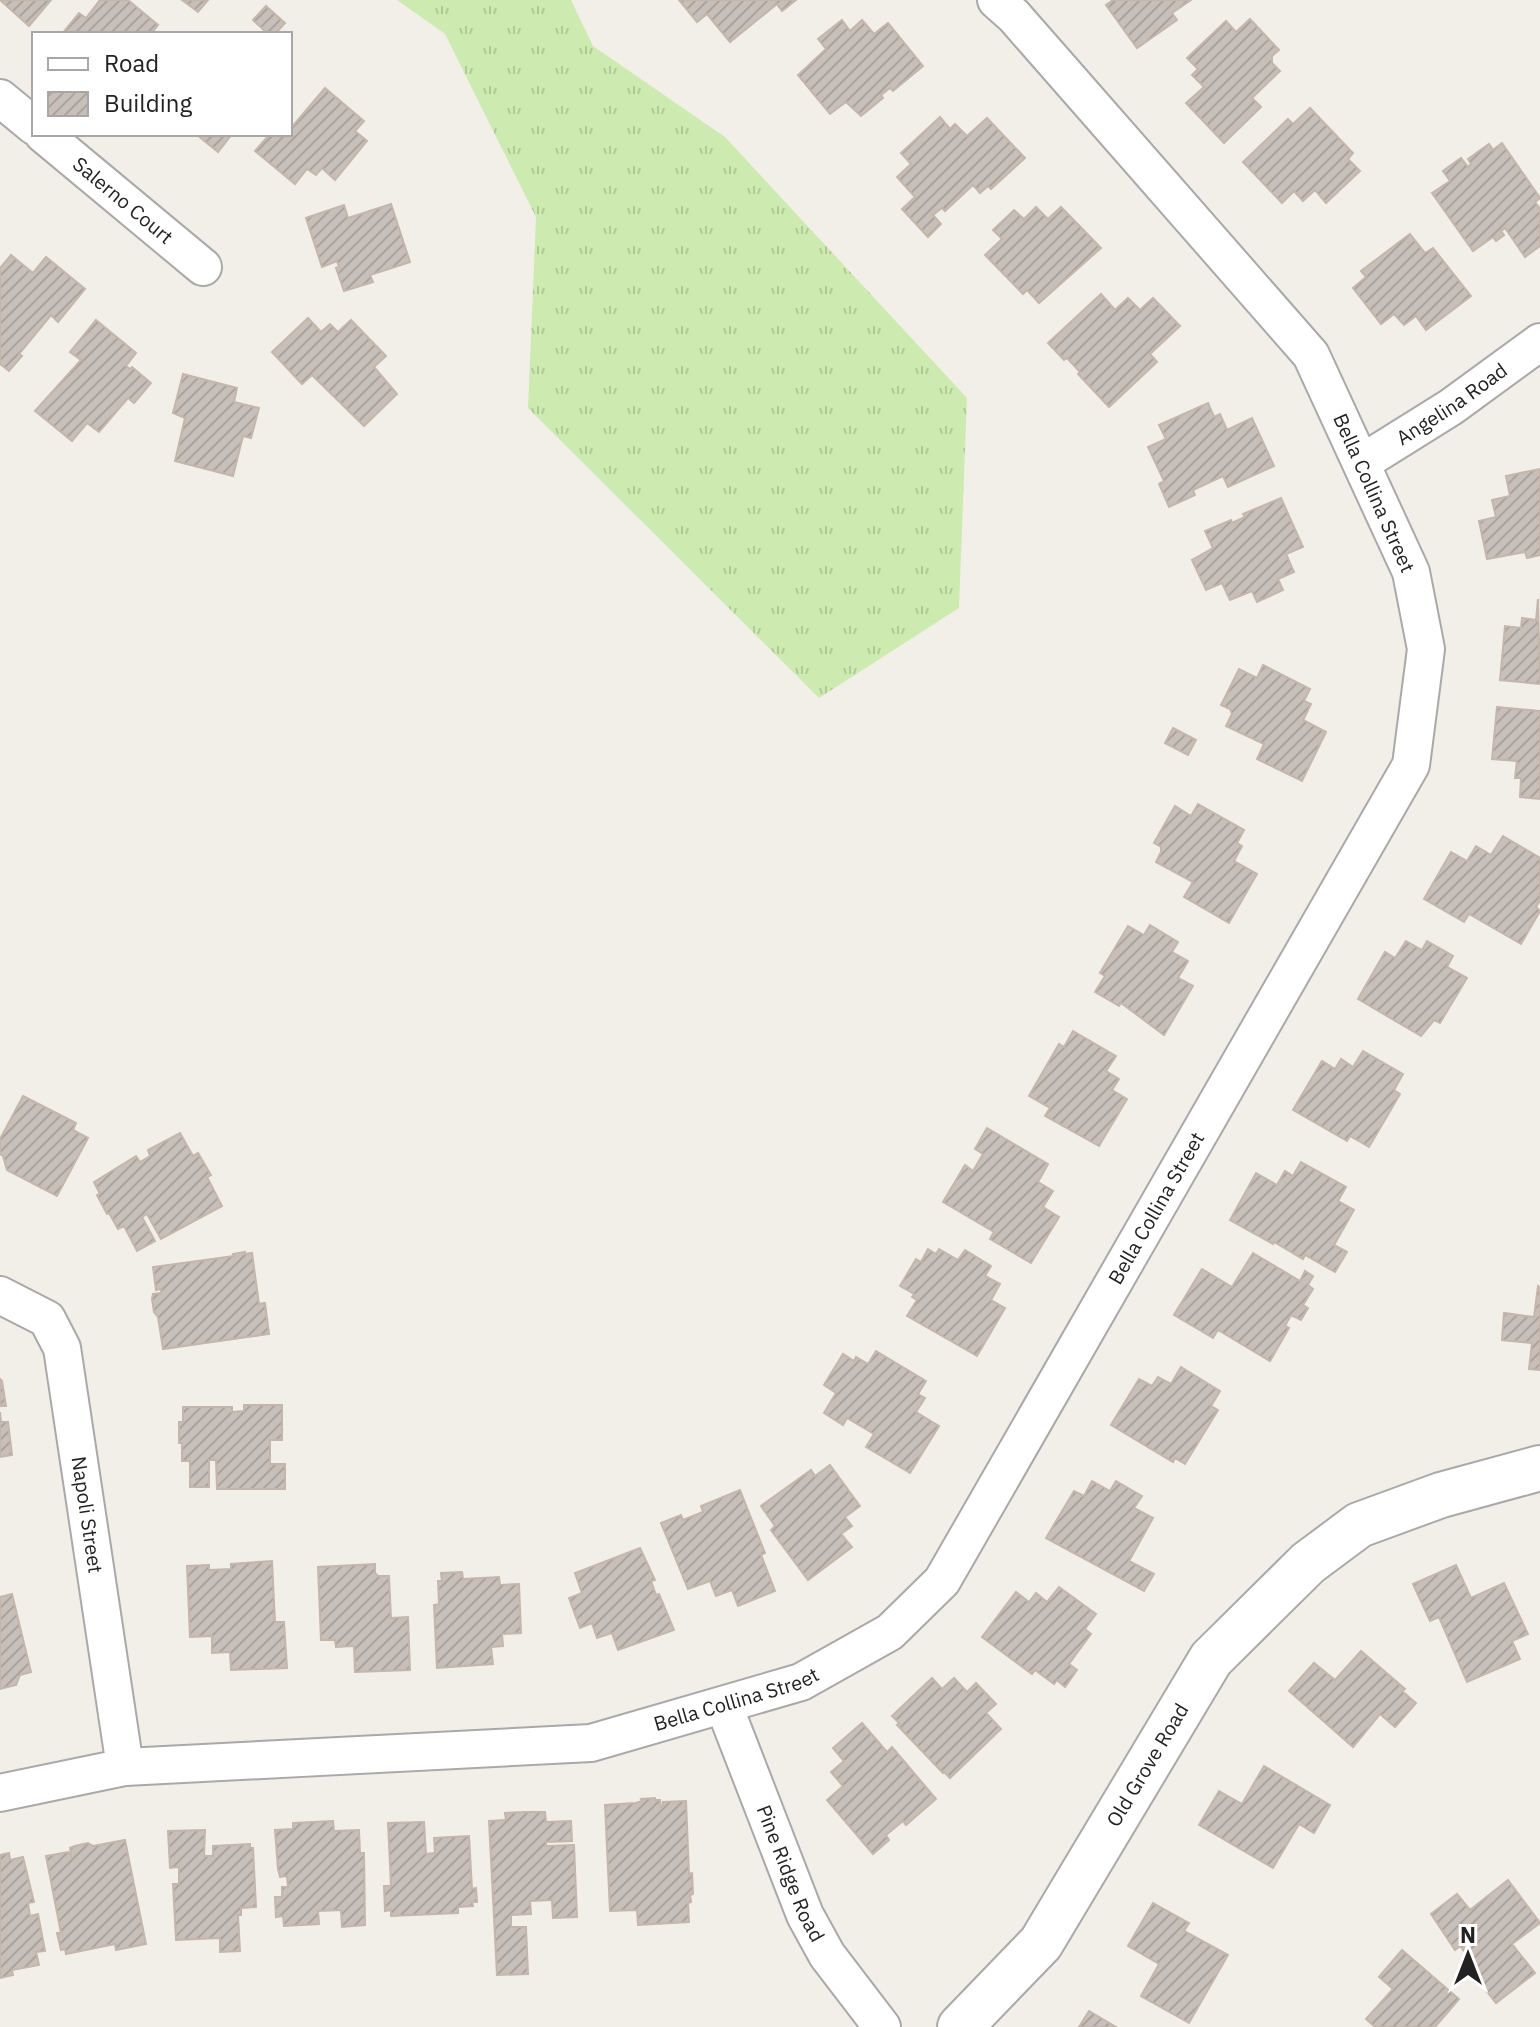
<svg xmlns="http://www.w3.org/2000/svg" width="1540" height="2027" font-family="'IBM Plex Sans',sans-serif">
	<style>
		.grass { fill: url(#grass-tufts) }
		.building { fill: url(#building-hatch); stroke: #c4b6ab; stroke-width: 2 }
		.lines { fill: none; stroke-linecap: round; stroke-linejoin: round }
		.minor-casing { stroke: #a9a9a9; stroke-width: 40 }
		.tertiary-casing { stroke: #a9a9a9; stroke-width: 48 }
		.minor { stroke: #fff; stroke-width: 36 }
		.tertiary { stroke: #fff; stroke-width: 44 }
		.labels { text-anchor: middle; stroke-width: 8; stroke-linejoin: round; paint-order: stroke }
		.street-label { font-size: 20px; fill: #222; stroke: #fff }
	</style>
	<defs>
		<pattern id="grass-tufts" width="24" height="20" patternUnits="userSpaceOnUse" patternTransform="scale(2)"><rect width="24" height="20" fill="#cdebb0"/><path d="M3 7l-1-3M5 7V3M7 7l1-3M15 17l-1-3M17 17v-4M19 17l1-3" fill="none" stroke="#b0c997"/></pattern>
		<pattern id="building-hatch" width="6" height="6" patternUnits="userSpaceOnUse" patternTransform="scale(2)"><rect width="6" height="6" fill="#c7bfb8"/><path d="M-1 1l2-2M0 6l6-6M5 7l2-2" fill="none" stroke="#aba49e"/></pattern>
	</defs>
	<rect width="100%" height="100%" fill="#f2efe9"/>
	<path class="grass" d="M397,0h174l22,46 132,91 242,261 -8,210 -140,90 -291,-290 8,-191 -91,-183z"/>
	<g class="building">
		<path d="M0,0h51l-22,26z"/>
		<path d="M100,0h28l30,25 -7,9h-89l17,-21 7,5z"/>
		<path d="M182,0h26l-10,12z"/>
		<path d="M679,0h117l-14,11 -5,-7 -47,38 -23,-28 -10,8z"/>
		<path d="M1113,0h78l-19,13 5,7 -40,28 -31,-43z"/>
		<path d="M266,6l19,17 -10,11h-7l-15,-14z"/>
		<path d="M1250,19l29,31 -7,6v7l8,8 -28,27 9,9 -37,36 -38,-40 18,-16 -12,-12 6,-6 -11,-11 39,-37 10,11z"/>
		<path d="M842,20l8,11 12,-11 12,14 14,-11 35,43 -30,25 -3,-3 -9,7 2,3 -22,18 -15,-14 -16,12 -32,-39 28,-26 -8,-10z"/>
		<path d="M325,88l39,33 -9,10 12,10 -32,39 -13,-12 -6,7 -9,-6 -12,15 -40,-33 15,-17h20v-8l2,1z"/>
		<path d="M1310,108l43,45 -5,6 12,12 -34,32 -11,-13 -12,11 -9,-10 -12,12 -39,-41 45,-43 5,5z"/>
		<path d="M940,117l10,12 5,-5 12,12 20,-18 38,40 -34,31 -3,-3 -8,7 -7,-8 -28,26 -3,-3 -9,7 8,9 -13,13 -26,-28 13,-12 -18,-20 14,-13 -10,-11z"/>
		<path d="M196,134h36l-14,18z"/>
		<path d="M1502,143l38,55 -5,4 5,7v37l-15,11 -20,-29 -4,3 3,4 -8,6 -3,-4 -20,14 -41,-58 18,-12 -7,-10 18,-13 7,9 3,-3 -3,-5 21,-15 4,6z"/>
		<path d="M391,204l19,58 -40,13 3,7 -29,9 -8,-23 3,-1 -2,-6 -15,6 -16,-49 38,-13 4,13z"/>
		<path d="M1036,207l12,12 13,-12 40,41 -62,55 -12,-13 -4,4 -38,-39 17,-16 -9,-9 21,-20 10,9z"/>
		<path d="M1410,234l15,19 8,-5 38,48 -45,34 -10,-14 -12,9 -10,-11 -13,10 -28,-36 13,-11 -5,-6z"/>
		<path d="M11,255l22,18 13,-16 39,32 -27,33 -7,-7 -32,39 3,2 -13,15 -9,-7v-96z"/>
		<path d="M1101,294l14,16 13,-12 12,12 13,-12 27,28 -30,28 7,8 -48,45 -31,-33 2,-2 -13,-14 -3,2 -16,-17z"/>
		<path d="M308,318l13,14 9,-8 8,8 13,-12 35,36 -12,11 23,27 -33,32 -52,-51 -10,9 -30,-32z"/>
		<path d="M96,320l40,33 -10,13 4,3 2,-2 19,16 -17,20 -6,-5 -29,34 -12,-9 -15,18 -37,-30 46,-51 -11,-8z"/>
		<path d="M183,374l54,14 -3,14 25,6 -8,30 -8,-2 -10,40 -58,-15 10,-43 -12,-5z"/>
		<path d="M1208,403l6,14 6,-3 7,16 25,-12 22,48 -46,21 -5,-11 -30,14 2,5 -26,12 -10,-23 5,-3 -16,-34 18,-8 -7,-14z"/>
		<path d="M1540,469v86l-13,3 -2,-6 -38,7 -8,-38 17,-4 -4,-17 18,-4 -4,-20z"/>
		<path d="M1281,498l22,49 -17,7 8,18 -16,7 5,11 -26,12 -5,-11 -22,9 -8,-17 -16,7 -14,-30 21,-12 -8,-17 26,-11 1,3 13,-6 -2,-3z"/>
		<path d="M1538,599l2,85 -40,-4 5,-54 16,2 1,-10 14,2z"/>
		<path d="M1263,665l47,24 -6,12 7,3 -8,16 23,12 -24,49 -45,-22 7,-15 -38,-18 6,-12 -2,-5 -9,-4 18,-36 18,9z"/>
		<path d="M1497,707l43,4v88l-20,-2 1,-19h-6l2,-17 -25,-2z"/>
		<path d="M1173,728l23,12 -8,15 -23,-12z"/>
		<path d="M1198,804l46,26 -7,13 5,3 -8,15 23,13 -28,49 -45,-26 9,-15 -37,-20 5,-10v-5l-7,-4 21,-37 16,10z"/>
		<path d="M1503,836l37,22v42l-4,7 4,4 -19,33 -52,-30 -5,8 -40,-23 27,-47 16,9 9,-15 15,9z"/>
		<path d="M1150,925l28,17 -6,10 16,9 -10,17 15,8 -29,49 -43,-32 -2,3 -24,-14 10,-16 -5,-3 28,-47 16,9z"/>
		<path d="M1406,941l16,9 5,-9 26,15 -6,11 20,11 -27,45 -6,-3 -13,16 -63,-37 27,-47 10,6z"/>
		<path d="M1073,1031l43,25 -10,15 13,8 -7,11 15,9 -28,47 -54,-30 5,-8 -21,-12 30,-52 5,3z"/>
		<path d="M1363,1051l40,23 -9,16 6,4 -31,53 -19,-11 -3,5 -54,-31 29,-49 13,8 6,-10 12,8z"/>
		<path d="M23,1096l53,27 -3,7 15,8 -31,58 -50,-26 -4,-14 -3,-2v-15z"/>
		<path d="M987,1128l61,36 -10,18 15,9 -10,16 16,10 -28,46 -41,-24 4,-7 -51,-30 22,-37 8,6 10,-17 -8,-5z"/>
		<path d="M180,1133l13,23 5,-3 13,22 -4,2 15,29 -61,33 -14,-25 -5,3 13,24 -18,10 -13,-25 -6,3 -9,-16 -2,1 -10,-19 3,-1 -6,-12 42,-26 4,6 10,-6 -2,-6z"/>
		<path d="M1301,1162l45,25 -8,14 16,9 -20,35 13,7 -12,20 -30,-17 -2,4 -29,-17 -1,2 -43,-24 26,-47 21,12 8,-14 8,5z"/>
		<path d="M928,1249l8,5 3,-5 19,11 7,-10 26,16 -6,10 15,8 -9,16 14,8 -28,48 -70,-40 10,-16 -5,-3 2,-3 -14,-8 16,-27 5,3z"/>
		<path d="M245,1252v2l7,-1 7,51 6,-1 4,31 -106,15 -5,-32 -4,-5 -2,-13 1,-5 8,-1v-4l-5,1 -3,-23 81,-11 -1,-2z"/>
		<path d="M1253,1253l47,28 5,-10 8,5 -5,9 5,4 -10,16 5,3 -7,12 -10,-5 -6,11 4,2 -19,33 -52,-31 -5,8 -39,-23 28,-46 30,18z"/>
		<path d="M1538,1286l2,1v83l-11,-1 3,-26 -30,-3 2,-27 30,4z"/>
		<path d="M876,1351l50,30 -8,13 7,4 -9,14 23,14 -29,47 -44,-26 8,-13 -27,-16 -4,7 -19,-12 12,-20 -12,-8 19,-31 11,7 2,-4 12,7z"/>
		<path d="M1181,1367l39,24 -9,15 7,4 -33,54 -10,-6 -2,4 -62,-37 28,-46 13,7 6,-9 13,7z"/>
		<path d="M0,1379l2,2 4,25h-6z"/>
		<path d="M244,1405h38v35h-12v24h15v25h-68l-1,-29h-7v27h-19v-26h-8v-18h-3v-21h4v-15h49v5l12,-1z"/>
		<path d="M0,1412l1,10h7l4,33 -12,2z"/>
		<path d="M830,1465l30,41 -15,11 7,9 -11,8 11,13 -44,33 -37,-50 4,-4 -14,-20 50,-36 4,6z"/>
		<path d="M1092,1481l18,10 6,-10 26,15 -8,12 19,10 -24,43 25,13 -10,17 -98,-53 28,-47 10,5z"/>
		<path d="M740,1490l25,63 -4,2 14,36 -37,15 -6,-16 -16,6 -6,-15 -22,8 -27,-66 20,-8 2,5 20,-8 -2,-6z"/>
		<path d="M640,1548l15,32 -4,1 5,14 3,-1 15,36 -56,20 -6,-17 -15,5 -5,-15 -12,5 -11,-30 13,-5 -7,-20z"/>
		<path d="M272,1561l3,61h9l3,46 -56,2 -1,-18 -18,1v-17l-22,1 -3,-71 22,-1v5l22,-1v-5z"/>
		<path d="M375,1564v9l3,3h11l2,42 17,-1 2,53 -55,2 -1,-26 -18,1 -1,-7h-14l-3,-73z"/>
		<path d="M1456,1565l15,33 33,-15 24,51 -16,7 8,18 -53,23 -28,-65 -9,4 -17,-37z"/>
		<path d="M462,1572l1,7 36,-2 1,8 19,-1 2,49 -19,1 1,12 -12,1 2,17 -56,4 -3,-63 5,-1 -1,-23h4l-1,-8z"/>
		<path d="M1059,1587l37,27 -11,15 6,5 -22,30 8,6 -12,17 -8,-7 -3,4 -19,-14 -3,4 -50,-37 34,-45 13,10 7,-9 11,9z"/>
		<path d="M12,1594l19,78 -11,3 -4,10 -16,4v-92z"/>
		<path d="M1361,1651l44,38 -3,2 14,12 -21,24 -15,-13 -27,33 -64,-56 25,-28 21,17z"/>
		<path d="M932,1678l10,11 12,-11 13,14 9,-9 20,21 -10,9 15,16 -51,49 -6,-6 -1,1 -46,-48 2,-2 -7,-7z"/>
		<path d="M862,1723l25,29 5,-5 44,52 -30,26 -3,-4 -17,14 3,5 -16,14 -46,-54 16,-14 -12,-14 13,-11 -11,-13z"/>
		<path d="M1264,1766l66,39 -16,28 -15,-9 -26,44 -74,-43 20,-34 23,13z"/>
		<path d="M655,1798v2h5l1,7h2v-5l23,-1 3,73 3,-1 1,21 -3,1 1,7 -3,1 1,19 -51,3 -1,-15 -27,1 -5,-106 31,-2 6,-2 -1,-2z"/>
		<path d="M526,1812h19l1,10 25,-1 1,20 -26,1v4l28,-1 3,72 -24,1 -1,-18 -22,1 1,13 -20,1v12h15l2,47 -31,1 -8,-154 17,-1 -1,-7z"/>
		<path d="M333,1821l1,10 25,-1 1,23h4l1,72 -23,2 -1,-17 -23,1 1,13 -35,2 -1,-10 -7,1 -1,-20h7v-10h6l-1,-11 -7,1 -2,-8 -3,-39 18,-1v-6z"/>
		<path d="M424,1822l2,32 9,-1 -1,-15 35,-2 3,53 4,-1 1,14h-5l1,4 -15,1v6l-67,3v-6l-6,1 -1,-25h7l-3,-63z"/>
		<path d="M205,1830l-1,26h9v-10l37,-2v4h3l3,59 -15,1v7h-3l2,36 -20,1v-14l-44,2 -3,-56h6v-17l-9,1 -2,-37z"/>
		<path d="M125,1840l21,104 -30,6 -1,-6 -49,10 -1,-5 -4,1 -4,-17h4l-15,-77 22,-4 3,4 -1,-8 5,-2 13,-3 5,3z"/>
		<path d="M9,1853l1,7 13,-3 11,45 -6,1 2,13 8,-2 7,37 -9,1 3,13 -27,5 1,5 -13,3v-123z"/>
		<path d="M1508,1880l32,43 -28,21 23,29 -39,30 -25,-32 6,-4 -17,-21 -5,4 -24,-36 26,-20 13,16z"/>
		<path d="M1153,1903l36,20 -5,8 44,24 -39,68 -48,-27 18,-32 -31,-18z"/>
		<path d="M1402,1950l57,49 -24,28h-60l-9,-8 27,-30 -14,-12z"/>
		<path d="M1089,2011l27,16h-37z"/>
	</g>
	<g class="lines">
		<defs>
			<g id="minor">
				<path d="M0,98l34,28"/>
				<path id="s1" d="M43,134l160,133"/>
				<path id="s2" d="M1363,462l88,-55 89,-65"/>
				<path id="s3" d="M0,1295l47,24 15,29 63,419"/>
				<path id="s4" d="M724,1706l81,209 22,40 55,72"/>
				<path id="s5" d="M0,1793l125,-26 466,-24 210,-61 89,-50 52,-51 469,-816 15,-116 -15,-77 -100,-217 -297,-339 -18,-16"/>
			</g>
			<g id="tertiary">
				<path id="s6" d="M960,2027l81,-84 170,-284 97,-96 51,-38 82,-30 99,-27"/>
			</g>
		</defs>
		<use href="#minor" class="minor-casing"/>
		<use href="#tertiary" class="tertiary-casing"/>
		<use href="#minor" class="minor"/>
		<use href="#tertiary" class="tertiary"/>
	</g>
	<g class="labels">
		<g class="street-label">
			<text dy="7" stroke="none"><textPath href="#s1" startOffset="104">Salerno Court</textPath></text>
			<text dy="7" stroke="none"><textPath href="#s2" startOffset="106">Angelina Road</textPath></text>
			<text transform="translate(1374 493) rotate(66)" y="7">Bella Collina Street</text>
			<text dy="7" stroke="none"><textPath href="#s5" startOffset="1418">Bella Collina Street</textPath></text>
			<text dy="7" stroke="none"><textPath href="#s3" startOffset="254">Napoli Street</textPath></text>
			<text dy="7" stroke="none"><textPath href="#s5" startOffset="746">Bella Collina Street</textPath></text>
			<text dy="7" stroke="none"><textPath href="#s6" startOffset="324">Old Grove Road</textPath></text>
			<text dy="7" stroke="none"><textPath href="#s4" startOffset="180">Pine Ridge Road</textPath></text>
		</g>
	</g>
	<rect x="32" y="32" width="260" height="104" fill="#ffffff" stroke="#a7a7a7" stroke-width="2"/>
	<rect x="48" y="58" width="40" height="12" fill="#ffffff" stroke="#a7a7a7" stroke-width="2"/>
	<text x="104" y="72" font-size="24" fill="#222222">Road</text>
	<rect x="48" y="92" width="40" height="24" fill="url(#building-hatch)" stroke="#a7a7a7" stroke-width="2"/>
	<text x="104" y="112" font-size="24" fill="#222222">Building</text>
	<g transform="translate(1468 1955)" stroke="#ffffff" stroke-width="6" paint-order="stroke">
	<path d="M0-6L14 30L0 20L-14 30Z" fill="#222222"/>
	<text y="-12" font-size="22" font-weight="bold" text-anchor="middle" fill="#222222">N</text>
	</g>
</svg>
